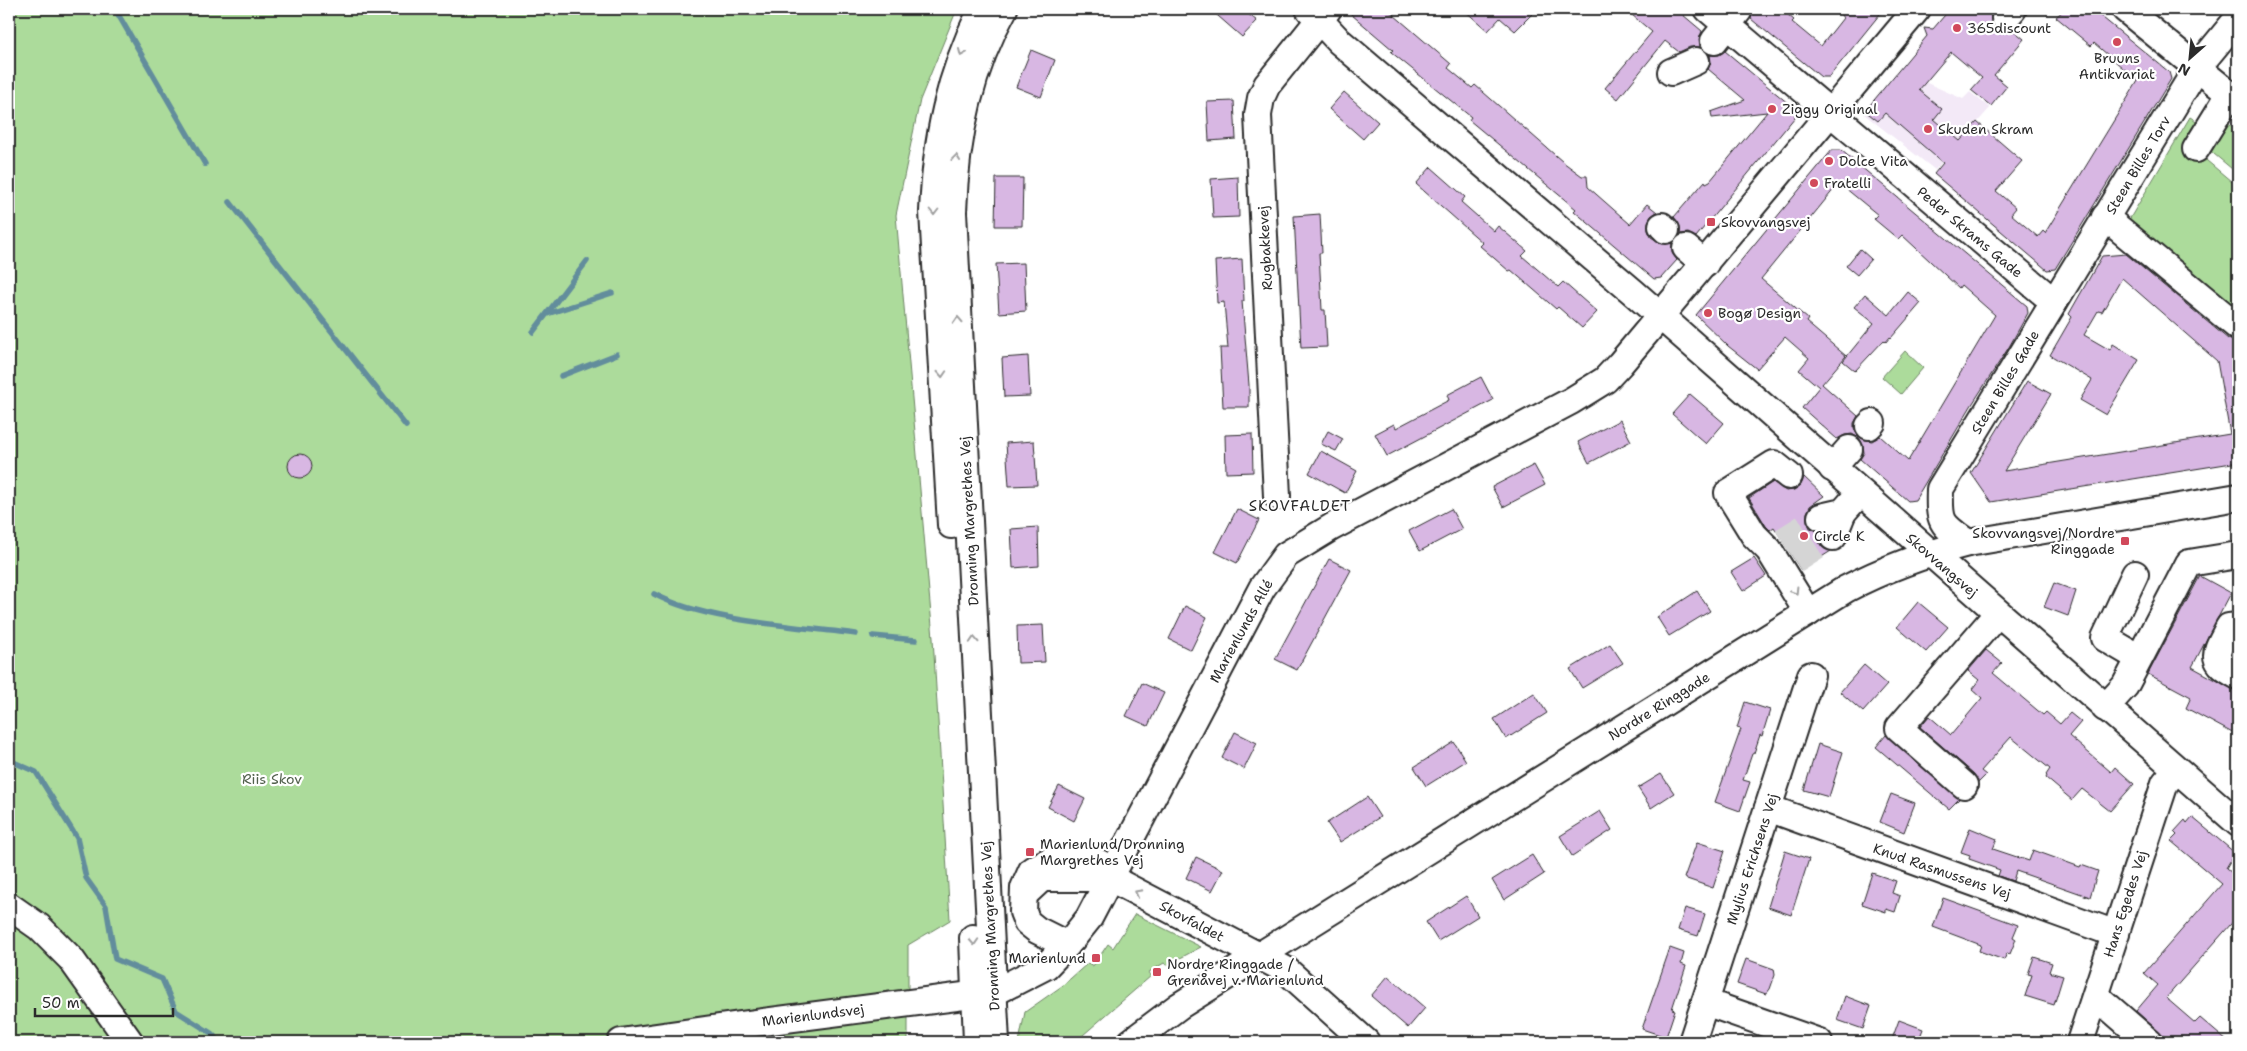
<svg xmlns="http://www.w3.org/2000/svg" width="2247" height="1051" font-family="'Shantell Sans',sans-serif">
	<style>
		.built { fill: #f3e9f7 }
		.green { fill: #acdb9b; stroke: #6c8363 }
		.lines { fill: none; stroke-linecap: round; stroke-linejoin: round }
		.stream { stroke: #628d9c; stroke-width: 5.5 }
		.building { fill: #d8b7e3; stroke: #2b2b2b; fill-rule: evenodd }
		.minor-tunnel { stroke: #d5d5d5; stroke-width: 26; stroke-dasharray: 26 13; stroke-linecap: butt }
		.minor-casing { stroke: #2b2b2b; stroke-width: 30 }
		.minor { stroke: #fff; stroke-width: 26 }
		.oneway { stroke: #a0a0a0 }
		.poi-dot { fill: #d1495b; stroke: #fff; stroke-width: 2 }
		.labels { text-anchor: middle; stroke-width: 4.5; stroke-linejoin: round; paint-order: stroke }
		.poi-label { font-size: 14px; fill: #2b2b2b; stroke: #fff; text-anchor: start }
		.street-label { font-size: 14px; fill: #2b2b2b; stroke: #fff }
		.park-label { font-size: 14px; fill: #52604d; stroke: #fff }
		.neighbourhood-label { font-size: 15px; letter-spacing: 1px; fill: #2b2b2b; stroke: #fff }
	</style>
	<rect width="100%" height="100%" fill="#fff"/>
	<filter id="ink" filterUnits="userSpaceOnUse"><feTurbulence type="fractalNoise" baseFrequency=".02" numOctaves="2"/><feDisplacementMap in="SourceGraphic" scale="10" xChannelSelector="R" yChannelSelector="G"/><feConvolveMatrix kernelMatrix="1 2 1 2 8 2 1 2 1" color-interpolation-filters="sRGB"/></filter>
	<g filter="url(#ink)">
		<path class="built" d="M1903,67l15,12 45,20 7,-7 20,16 -55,62 -71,-56z"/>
		<g class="green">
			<path d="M9,9h948l-37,91 -24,115 37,423 17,282 -42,25v97h-899z"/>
			<path d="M2190,117l8,5 -11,22 51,43v124l-109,-91z"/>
			<path d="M2225,120l13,11v43l-30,-25z"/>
			<path d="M1905,351l18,17 -22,26 -19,-17z"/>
			<path d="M1135,914l66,33 -34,18 -3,-2 -15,9 2,4 -76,66h-56l6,-30 37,-26 26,-23 5,3 15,-22 5,4z"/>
		</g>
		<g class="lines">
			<g class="stream">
				<path d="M115,9l90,155"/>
				<path d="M230,202l176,224"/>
				<path d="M547,314l65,-21"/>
				<path d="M533,332l54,-71"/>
				<path d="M561,376l56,-22"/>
				<path d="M654,594c52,28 142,32 202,40"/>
				<path d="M873,636l43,4"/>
				<path d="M9,760l27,12 41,66 9,40 20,28 9,53 47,20 14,32 35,22 9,9"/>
			</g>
		</g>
		<g class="building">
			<path d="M1210,9h32l15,12 -15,16z"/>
			<path d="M1345,9h42l64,55 -3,4 24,20 3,-3 88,77 19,14h5l1,11 42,37 17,-20 10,8 -6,4 -3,6v8l3,7 11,7 10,-1v10l5,7 -16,18 -7,1 -80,-68 2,-2 -107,-89 2,-3 -80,-65 2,-2z"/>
			<path d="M1463,9h74l-22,22 -15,-13 -12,13z"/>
			<path d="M1625,9h51l26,22 -3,8 1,8h-10l-11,5 -14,-11 -47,58 -13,-11 47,-56z"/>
			<path d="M1754,9h27l13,11 -2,2 29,24 22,-28 -6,-9h47l-55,68h-8l-70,-58z"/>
			<path d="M1950,9h37l4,3v10l4,7 7,4 11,-3 11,9 -30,36 13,11 -16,20 -20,-16 11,-12 -31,-26 -32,38 23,19 -8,10 26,22 17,-19 45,39 -26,30 20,17 -5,6 27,23 5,-6 2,2 93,-152 -44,-38 -3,3 -35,-29 9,-8h27l77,63 2,7 -116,190 -8,1 -113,-96 9,-11 -58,-50 -7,8 -13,-10 62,-75 -3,-8 9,1z"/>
			<path d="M1031,50l24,10 -14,37 -25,-10z"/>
			<path d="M1725,51l70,58v8l-99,120 -8,-4 -8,1v-8l-6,-9 31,-36 1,2 4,-2 57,-69 -55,6 -1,-6 34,-12 -37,-31 3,-7 -1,-7h9z"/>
			<path d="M1344,92l34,30 -15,17 -34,-30z"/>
			<path d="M1234,101l2,38 -27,2 -2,-39z"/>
			<path d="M1832,150h9l186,156 1,7 -19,34 -38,59 -56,94 -7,1 -48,-42 4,-6 -1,-8 -4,-7 -7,-4 -7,1 -8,4 -35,-31 17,-21 -20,-17 10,-12 -24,-21 -28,32 -29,-23 -32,-31zM1839,183l39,32 -4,4 24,20 4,-4 57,53 2,-3 34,30 -87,146 -28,-25 -8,5 -7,-1 -7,-4 -4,-7v-6l4,-7 -36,-32 24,-28 -40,-34 2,-3 -47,-40z"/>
			<path d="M1431,167l34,30 -4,5 33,29 4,-5 29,25 -5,5 36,31 5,-5 34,30 -15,16 -24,-21 -2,2 -45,-39 -2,1 -29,-25 3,-3 -67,-59z"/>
			<path d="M1238,177l1,40 -26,1 -2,-39z"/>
			<path d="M996,178h27l-1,48h-27z"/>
			<path d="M1320,214l2,39h-3l3,57h3l2,37 -26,1 -7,-132z"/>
			<path d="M1860,249l11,10 -14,16 -11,-9z"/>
			<path d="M2126,254l102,85 10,4v119l-247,40 -20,-29 56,-92 24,13 -47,77 226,-37 -13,-73 -95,-83 -20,34 -4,-1 -14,24 26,15 3,-6 26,16 -33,55 -26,-15 12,-20 -42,-25 22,-38 -3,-3 33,-58z"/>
			<path d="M1242,259l2,42h-2l7,84v22h-26l-3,-59h8l-4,-46 -7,1 -2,-42z"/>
			<path d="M1024,263l2,48 -27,2 -3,-49z"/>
			<path d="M1908,292l13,11 -30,35 -1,-1 -4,5 -2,-2 -29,31 -12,-10 31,-38 -20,-16 11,-13 24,21z"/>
			<path d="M1028,356l2,40 -26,1 -2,-39z"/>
			<path d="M1481,377l12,23 -106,56 -12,-22 19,-10 2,4 53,-28 -2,-5z"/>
			<path d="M1690,394l34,29 -18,21 -34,-30z"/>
			<path d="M1620,420l11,21 -42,22 -11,-21z"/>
			<path d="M1328,431l15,8 -7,12 -15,-7z"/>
			<path d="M1252,434l1,38 -27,1 -1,-38z"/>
			<path d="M1034,441l3,44 -28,1 -3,-43z"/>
			<path d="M1321,451l36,20 -12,22 -36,-20z"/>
			<circle cx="300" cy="466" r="12"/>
			<path d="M1534,465l11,20 -42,22 -11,-20z"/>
			<path d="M1804,477l20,19 -14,10 -3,7v8l3,7 9,3 -1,9 4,7 9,4 -30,19 -27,-43 -4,3 -4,-4 -17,-28 24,-16 13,9 8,-1 7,-5z"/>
			<path d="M1237,509l22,11 -22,43 -22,-11z"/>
			<path d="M1451,509l11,20 -42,22 -11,-20z"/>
			<path d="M1038,527l1,39 -26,2 -2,-39z"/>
			<path d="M1754,558l12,18 -23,15 -12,-19z"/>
			<path d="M1329,559l22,11 -54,100 -22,-11z"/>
			<path d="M2200,576l31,17 -39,74 46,25v44l-52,-28 5,-11 -43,-23z"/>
			<path d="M2054,583l22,8 -8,25 -24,-9z"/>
			<path d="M1697,591l13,20 -41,25 -12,-19z"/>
			<path d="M1918,602l30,25 -22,25 -29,-25z"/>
			<path d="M1185,606l22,11 -16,33 -22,-11z"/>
			<path d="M1043,625l2,37 -27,1 -1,-37z"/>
			<path d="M1610,644l13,19 -41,25 -12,-19z"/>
			<path d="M1986,650l16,13 -9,10 50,42 3,-3 14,12 10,-11 11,9 -12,14 42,36 4,-5 19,17 -24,27 -28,-22 -10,11 -26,-22 1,-2 -1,-1 4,-6 -39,-32 -30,34 5,4 -8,8 -4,-9 -54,-47 9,-11 22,19 31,-37 -10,-9 7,-9 -11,-9z"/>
			<path d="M1864,665l23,20 -24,27 -23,-20z"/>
			<path d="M1142,683l22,10 -16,33 -22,-10z"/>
			<path d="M1534,693l13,20 -41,26 -12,-20z"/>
			<path d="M1745,702l25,8 -8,26 -2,-1 -6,18 -2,1 -9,26 7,2 -10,29 -25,-9 26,-73 -4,-1z"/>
			<path d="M1235,732l22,11 -13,26 -22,-11z"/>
			<path d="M1886,735l73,64 -10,10 -73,-62z"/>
			<path d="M1454,742l12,19 -40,25 -12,-19z"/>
			<path d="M1818,744l25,8 -14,45 -25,-7z"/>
			<path d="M1661,774l13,19 -23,15 -13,-20z"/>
			<path d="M1059,786l26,13 -11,22 -26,-14z"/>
			<path d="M1891,794l24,9 -11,29 -24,-10z"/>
			<path d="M1367,797l13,20 -40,25 -13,-19z"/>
			<path d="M1600,811l12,19 -40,26 -12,-20z"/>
			<path d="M2192,817l43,36 -9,15 6,5 6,-8v51l-72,82 29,25 5,-5 28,24h-58l-34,-31 22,-26 -14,-12 78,-89 -51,-43 6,-6 -3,-3 11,-12 2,3z"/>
			<path d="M1970,828l27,11 -4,10 36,12 4,-11 47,17 1,-2 17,6 -8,26 -74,-26 -3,10 -15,-5 2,-6 -31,-11 1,-4 -9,-3z"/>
			<path d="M1697,842l28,9 -12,37 -29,-10z"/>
			<path d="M1785,851l24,8 -18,56 -23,-8z"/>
			<path d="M1532,855l12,19 -40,26 -12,-20z"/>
			<path d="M1196,857l27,13 -11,21 -26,-13z"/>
			<path d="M1872,873l24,8 -4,12 8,3 -5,16 -9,-3v3l-24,-8z"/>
			<path d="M1466,896l12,20 -40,25 -12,-19z"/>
			<path d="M1943,898l75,27 -5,12 3,2 -6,15 -3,-1 -3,7 -25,-9 2,-6 -48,-18z"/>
			<path d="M1685,908l20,6 -7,22 -20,-6z"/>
			<path d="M1670,948l14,5 -3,11 5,2 -14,43 3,1 -9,27 -24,-8z"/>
			<path d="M2034,957l18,6 -3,9 14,4 -9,29 -29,-9 7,-21 -4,-1z"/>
			<path d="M1746,959l28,10 1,6 -5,14 -4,5 -29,-10z"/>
			<path d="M1388,976l37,32 -17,20 -37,-32z"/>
			<path d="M1845,996l26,10 -8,23 -26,-9z"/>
			<path d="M1899,1020l24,9 -5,13h-27z"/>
		</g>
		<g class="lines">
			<g class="minor-tunnel">
				<path d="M1782,541l39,-24"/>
				<path d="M1795,561l38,-24"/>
			</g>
			<defs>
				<g id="minor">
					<path d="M1309,9l30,32 294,251 605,531"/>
					<path d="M1708,9l346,293"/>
					<path d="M2125,9l113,92"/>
					<path d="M2005,18l8,-9"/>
					<path d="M1714,41l25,-31"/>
					<path d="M1671,72l25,-11"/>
					<path d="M2196,149l34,-55"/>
					<path d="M2105,217l133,110"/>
					<path d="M1662,226l4,4"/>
					<path d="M1686,248l19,16"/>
					<path d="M1869,426l3,-3"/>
					<path d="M1832,468l17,-19"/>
					<path d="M1789,476l-15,-12 -46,29 26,42 15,15 39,63"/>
					<path d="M1277,496l-19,-381 3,-17 6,-13 61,-76"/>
					<path d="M1821,517l22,-5 17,-19"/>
					<path d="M951,525l-18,-313c3,-75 16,-135 49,-203"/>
					<path d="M1833,537l10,-25"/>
					<path d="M1968,543c-28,-19 -29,-21 -28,-54l257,-421 37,-45"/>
					<path d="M2135,574l-30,64 34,20"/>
					<path d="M2238,626l-9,1c-14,27 -21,33 9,49"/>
					<path d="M2105,708l20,-22 64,-123 49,-8"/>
					<path d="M1964,785l-65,-57 99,-115"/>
					<path d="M1768,808l348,126"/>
					<path d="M1110,878l176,92 80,72"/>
					<path d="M1028,891l14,-13h68"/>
					<path d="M9,906l30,21 32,32 59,83"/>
					<path d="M973,938l4,104"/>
					<path d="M1067,945l-30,-15 -10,-8 -4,-10 1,-24 8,-18 23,-12 37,2 9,4 9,14"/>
					<path d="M2096,996l53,46"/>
					<path d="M1705,1002l114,40"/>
					<path d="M621,1042l119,-17 255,-33 51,-26 27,-28 16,-20 173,-330 24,-33 46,-28 239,-126 34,-21 15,-16 297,-355"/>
					<path d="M996,1042l-43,-830c2,-71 16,-141 51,-203"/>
					<path d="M1131,1042l48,-36 667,-417c40,-21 79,-35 122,-46l270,-46"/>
					<path d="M1692,1042l119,-367"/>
					<path d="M2080,1042l85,-259 11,-13"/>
				</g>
			</defs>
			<use href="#minor" class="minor-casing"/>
			<use href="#minor" class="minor"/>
		</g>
		<defs><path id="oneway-chevron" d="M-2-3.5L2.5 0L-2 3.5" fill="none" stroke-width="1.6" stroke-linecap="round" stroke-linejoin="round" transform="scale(1.25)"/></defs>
		<g class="oneway">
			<use href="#oneway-chevron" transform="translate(962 53) rotate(113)"/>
			<use href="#oneway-chevron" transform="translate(956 158) rotate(-84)"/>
			<use href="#oneway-chevron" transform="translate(934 212) rotate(90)"/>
			<use href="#oneway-chevron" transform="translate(958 320) rotate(-93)"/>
			<use href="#oneway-chevron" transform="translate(942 374) rotate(87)"/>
			<use href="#oneway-chevron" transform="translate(1795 591) rotate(58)"/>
			<use href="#oneway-chevron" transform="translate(974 640) rotate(-93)"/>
			<use href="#oneway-chevron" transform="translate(1138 893) rotate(-152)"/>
			<use href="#oneway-chevron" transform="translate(974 942) rotate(87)"/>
		</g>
	</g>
	<g class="poi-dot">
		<circle cx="1957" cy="28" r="5"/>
		<circle cx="2117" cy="42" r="5"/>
		<circle cx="1772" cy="109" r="5"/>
		<circle cx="1928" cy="129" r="5"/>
		<circle cx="1829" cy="161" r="5"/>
		<circle cx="1814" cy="183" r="5"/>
		<rect x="1706" y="217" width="10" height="10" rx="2.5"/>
		<circle cx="1708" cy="313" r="5"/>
		<circle cx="1804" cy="536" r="5"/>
		<rect x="2120" y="536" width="10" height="10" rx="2.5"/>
		<rect x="1025" y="847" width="10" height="10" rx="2.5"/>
		<rect x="1091" y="953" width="10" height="10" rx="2.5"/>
		<rect x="1152" y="967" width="10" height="10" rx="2.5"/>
	</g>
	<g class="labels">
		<g class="poi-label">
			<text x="1967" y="33">365discount</text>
			<text x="2117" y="63" text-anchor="middle">Bruuns<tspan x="2117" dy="16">Antikvariat</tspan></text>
			<text x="1782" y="114">Ziggy Original</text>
			<text x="1938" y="134">Skuden Skram</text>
			<text x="1839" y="166">Dolce Vita</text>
			<text x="1824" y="188">Fratelli</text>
			<text x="1721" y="227">Skovvangsvej</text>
			<text x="1718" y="318">Bogø Design</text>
			<text x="2115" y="538" text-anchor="end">Skovvangsvej/Nordre<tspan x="2115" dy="16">Ringgade</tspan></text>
			<text x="1814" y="541">Circle K</text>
			<text x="1040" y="849">Marienlund/Dronning<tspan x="1040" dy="16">Margrethes Vej</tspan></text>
			<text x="1086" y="963" text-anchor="end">Marienlund</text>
			<text x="1167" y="969">Nordre Ringgade /<tspan x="1167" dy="16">Grenåvej v. Marienlund</tspan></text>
		</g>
		<g class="street-label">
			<text transform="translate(2138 165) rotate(-59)" y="5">Steen Billes Torv</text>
			<text transform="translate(1970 232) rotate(40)" y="5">Peder Skrams Gade</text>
			<text transform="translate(1265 248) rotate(-93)" y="5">Rugbakkevej</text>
			<text transform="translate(2005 382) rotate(-59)" y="5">Steen Billes Gade</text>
			<text transform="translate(969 521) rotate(-93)" y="5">Dronning Margrethes Vej</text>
			<text transform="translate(1942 565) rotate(41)" y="5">Skovvangsvej</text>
			<text transform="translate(1241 631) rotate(-61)" y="5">Marienlunds Allé</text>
			<text transform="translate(1659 706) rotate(-32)" y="5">Nordre Ringgade</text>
			<text transform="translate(1752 859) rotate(-72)" y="5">Mylius Erichsens Vej</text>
			<text transform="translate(1942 871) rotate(19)" y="5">Knud Rasmussens Vej</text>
			<text transform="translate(2125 904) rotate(-72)" y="5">Hans Egedes Vej</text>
			<text transform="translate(1192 921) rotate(28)" y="5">Skovfaldet</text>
			<text transform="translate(990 926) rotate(-93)" y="5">Dronning Margrethes Vej</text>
			<text transform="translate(813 1015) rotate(-7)" y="5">Marienlundsvej</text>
		</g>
		<g class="park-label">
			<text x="272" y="784">Riis Skov</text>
		</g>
		<g class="neighbourhood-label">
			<text x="1300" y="511">SKOVFALDET</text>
		</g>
	</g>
	<rect width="2247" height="1051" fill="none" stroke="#fff" stroke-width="30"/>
	<rect x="15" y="15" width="2217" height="1021" fill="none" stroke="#2b2b2b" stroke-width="2" filter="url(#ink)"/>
	<g transform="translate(2190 58) rotate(207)" stroke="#ffffff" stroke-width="4" paint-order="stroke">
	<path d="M0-4L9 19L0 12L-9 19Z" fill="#2b2b2b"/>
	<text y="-8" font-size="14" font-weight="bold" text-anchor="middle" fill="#2b2b2b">N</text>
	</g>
	<path d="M35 1008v8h138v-8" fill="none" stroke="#2b2b2b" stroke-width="2.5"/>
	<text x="42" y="1008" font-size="15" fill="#2b2b2b" stroke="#ffffff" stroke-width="4" paint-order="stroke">50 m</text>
</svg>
